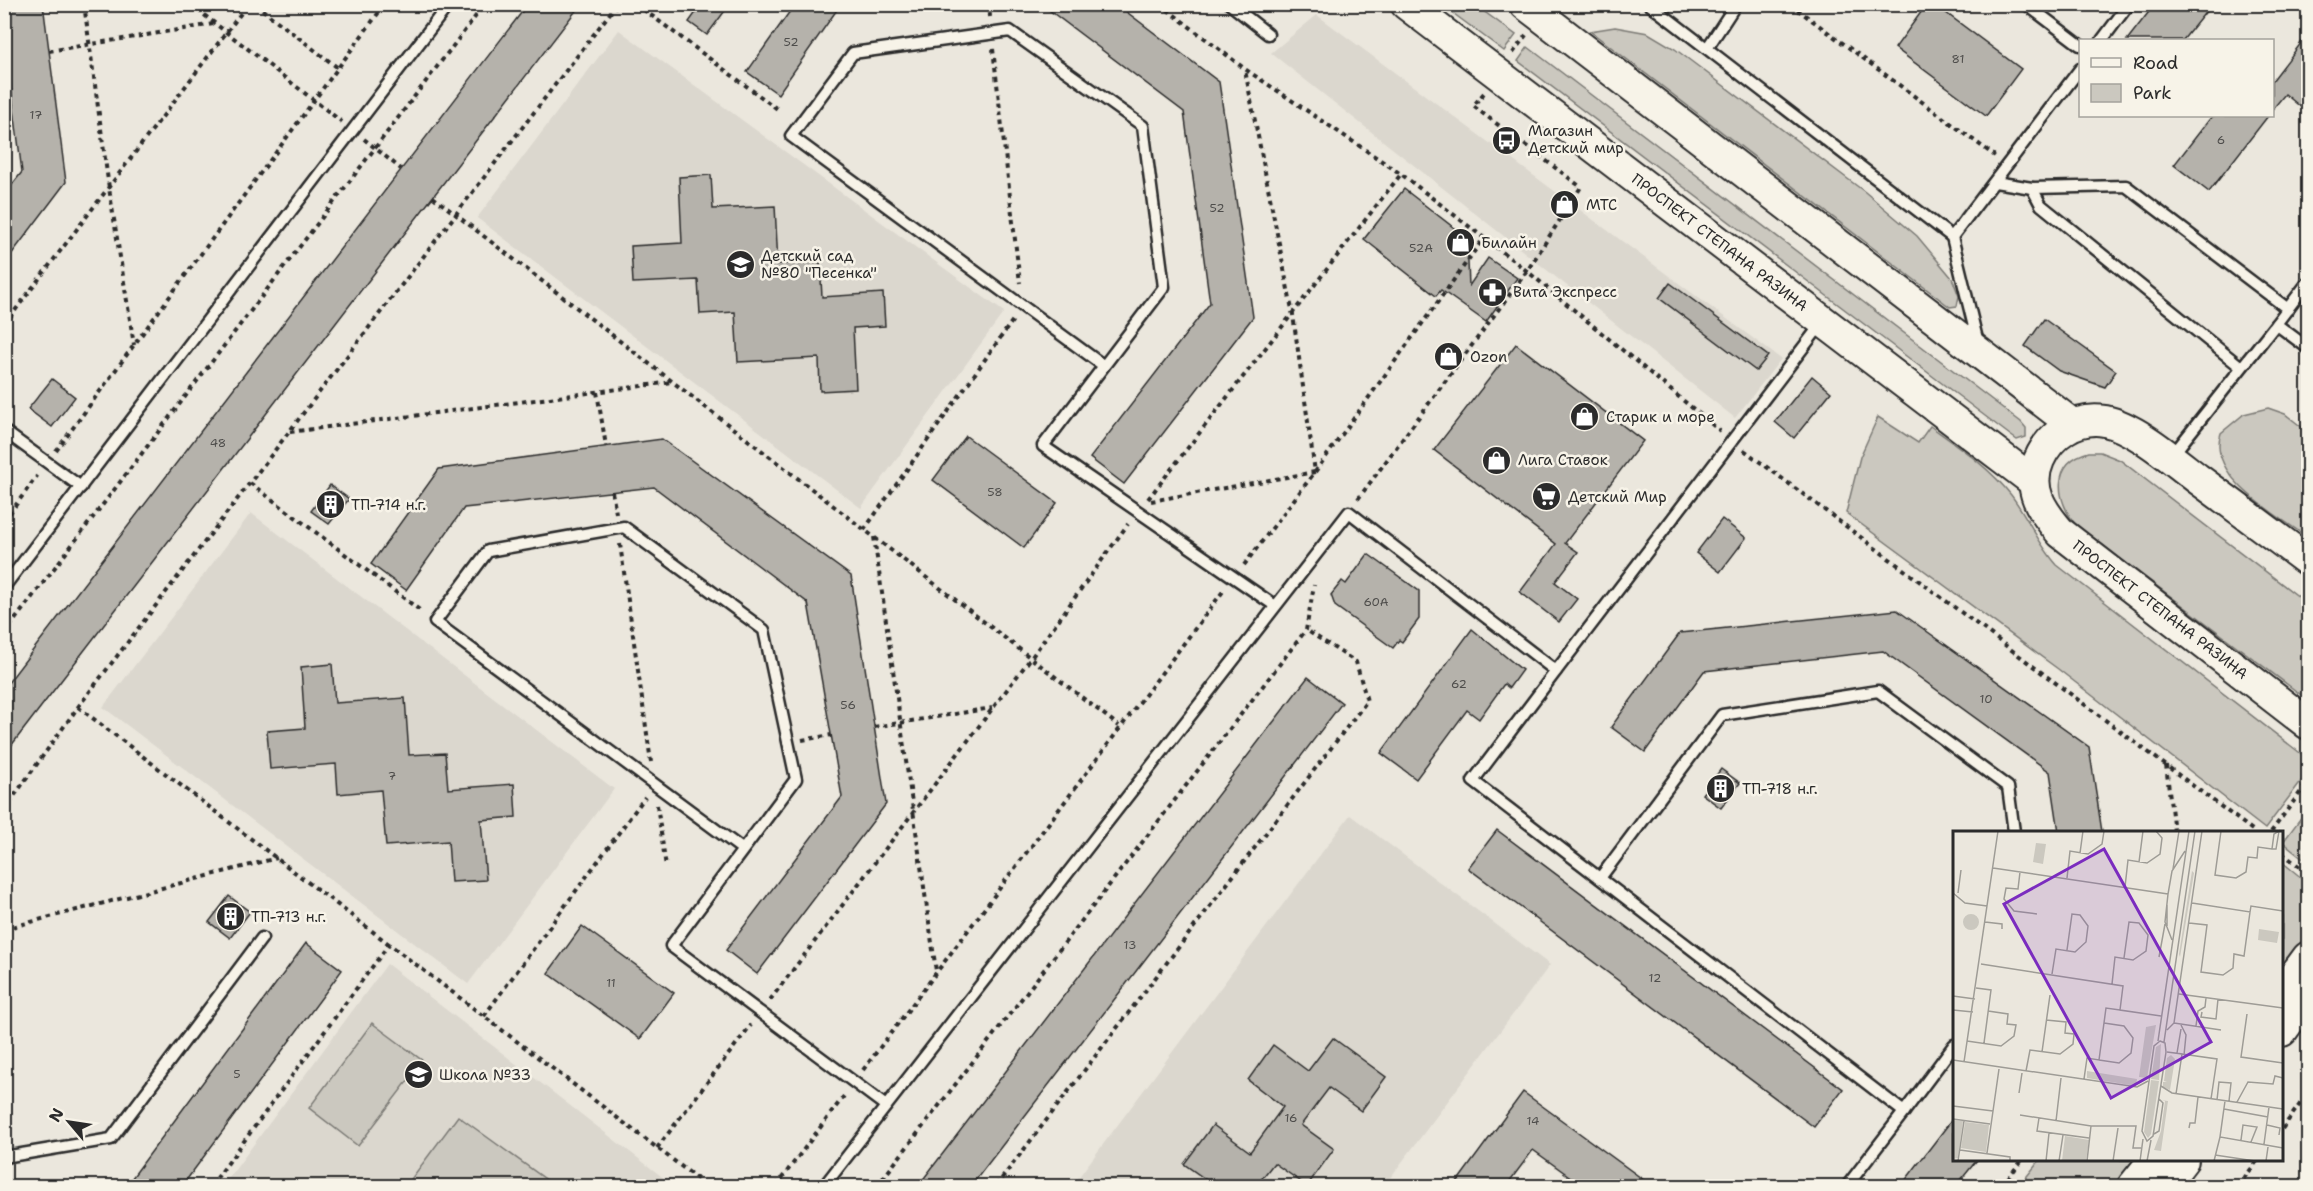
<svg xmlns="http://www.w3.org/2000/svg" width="2313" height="1191" font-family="'Shantell Sans',sans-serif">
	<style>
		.built { fill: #dbd7ce }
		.green { fill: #cbc8bf; stroke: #7b7a75; stroke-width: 1.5 }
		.building { fill: #b5b2ab; stroke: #2b2b2b; stroke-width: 1.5 }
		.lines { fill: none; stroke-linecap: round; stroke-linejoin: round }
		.service-casing { stroke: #2b2b2b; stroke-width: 15 }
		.secondary-casing { stroke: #2b2b2b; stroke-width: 34 }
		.path { stroke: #2b2b2b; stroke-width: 4; stroke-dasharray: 4.5 4.5; stroke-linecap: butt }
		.service { stroke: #f7f3e8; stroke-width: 10 }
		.secondary { stroke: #f7f3e8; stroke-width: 30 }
		.labels { text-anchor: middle; stroke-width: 5; stroke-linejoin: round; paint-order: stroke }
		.number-label { font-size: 12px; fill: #4e4d4b }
		.poi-label { font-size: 15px; fill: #2b2b2b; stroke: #f7f3e8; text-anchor: start }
		.street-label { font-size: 15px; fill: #2b2b2b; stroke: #f7f3e8 }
		.inset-road { fill: none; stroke: #9e9c96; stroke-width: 1.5 }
		.view { fill: #7b2cbf; fill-opacity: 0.15; stroke: #7b2cbf; stroke-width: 3 }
		.inset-edge { fill: none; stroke: #2b2b2b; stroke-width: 3 }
	</style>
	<rect width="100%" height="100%" fill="#ebe7dd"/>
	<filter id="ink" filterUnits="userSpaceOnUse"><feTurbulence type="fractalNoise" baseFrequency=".0167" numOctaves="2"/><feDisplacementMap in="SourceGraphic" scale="12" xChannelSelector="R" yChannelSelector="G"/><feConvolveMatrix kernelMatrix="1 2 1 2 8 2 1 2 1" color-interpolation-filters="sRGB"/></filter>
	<g filter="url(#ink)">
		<g class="built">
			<path d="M1317,15l464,344 -46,59 -464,-365z"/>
			<path d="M619,30l385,282 -143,196 -384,-290z"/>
			<path d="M251,513l363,276 -146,195 -365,-277z"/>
			<path d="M1350,815l200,150 -166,221h-312z"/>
			<path d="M387,964l287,222h-451z"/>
		</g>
		<g class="green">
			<path d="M1442,5h33l41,30 -12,16z"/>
			<path d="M1615,27l33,6 27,16 190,143 52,44 35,42 7,18 -2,10 -7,1 -360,-276z"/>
			<path d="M1528,47l493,375 5,6v9l-9,3 -7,-5 -492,-374z"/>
			<path d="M2268,408l17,6 23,18v106c-30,-23 -102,-61 -87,-105l23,-19z"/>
			<path d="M1878,417l40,26 12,-17c29,21 59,41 81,69 17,22 27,49 46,70l251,194v13l-43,57 -207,-160 -212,-156 14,-56z"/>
			<path d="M2089,452h11l20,8 188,144v96l-232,-175c-20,-24 -26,-63 13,-73z"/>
			<path d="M2308,808v54l-25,-20z"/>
			<path d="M2282,862l26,21v50l-26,35z"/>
			<path d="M372,1023l51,38 -65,85 -49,-38z"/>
			<path d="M458,1116l97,70h-149z"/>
			<path d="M2040,1160h95l-21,26h-95z"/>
		</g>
		<g class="building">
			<path d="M4,4h39l23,178 -62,82v-69l18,-23 -18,-140z"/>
			<path d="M528,4h53l-577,751v-67z"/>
			<path d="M702,4h28l-23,31 -18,-13z"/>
			<path d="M795,4h46l-63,90 -31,-22z"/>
			<path d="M1041,4h75l103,78 34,235 -129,167 -34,-26 120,-155 -26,-191z"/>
			<path d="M1927,4h7l87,65 -35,47 -91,-68z"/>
			<path d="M2155,4h57l-29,36h-56z"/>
			<path d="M2308,34v79l-23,-19 -13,16v-29z"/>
			<path d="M2212,116h56l-59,76 -35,-27z"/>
			<path d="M711,175l2,34 62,-3 3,58 42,-2 2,35 61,-4 2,33 -32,2 3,61 -36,2 -1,-33 -81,4 -3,-50 -35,2 -2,-34 -65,3 -2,-37 51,-3 -3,-66z"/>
			<path d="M1404,189l63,49 2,48 19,-28 29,20 -31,44 -45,-32 -5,6 -72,-57z"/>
			<path d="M1670,283l98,73 -12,15 -97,-73z"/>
			<path d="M2044,319l72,52 -11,16 -46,-16 -34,-25z"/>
			<path d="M1516,344l127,97 -78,102 13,9 -23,30 22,17 -18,23 -39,-30 36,-48 -122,-94z"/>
			<path d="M1812,376l19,16 -37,46 -19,-16z"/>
			<path d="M52,379l23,18 -23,30 -24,-18z"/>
			<path d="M966,436l91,67 -33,45 -91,-68z"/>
			<path d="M662,439l189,137 35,228 -129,170 -31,-24 116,-153 -34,-194 -154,-116 -190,21 -58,82 -35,-26 68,-95z"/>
			<path d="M330,485l19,14 -20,25 -18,-13z"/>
			<path d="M1722,519l24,19 -26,34 -24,-19z"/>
			<path d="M1368,554l51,37v28l-17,23 -3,-2 -6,8 -58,-42 -4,-11 11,-14 4,3z"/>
			<path d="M1897,610l192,137 13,85h-43l-9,-60 -167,-121 -179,20 -59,81 -34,-25 69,-94z"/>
			<path d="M1472,629l50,41 -13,18 -5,-4 -25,35 -12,-9 -51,69 -35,-26z"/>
			<path d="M332,664l3,39 70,-5 4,57 36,-2 3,36 66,-5 2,33 -35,3 5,60 -35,2 -3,-41 -62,5 -5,-56 -43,4 -2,-30 -66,5 -3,-38 38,-3 -4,-61z"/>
			<path d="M1308,677l34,26 -371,483h-53z"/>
			<path d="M1721,769l19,14 -19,25 -19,-14z"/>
			<path d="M1497,830l346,259 -29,38 -346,-259z"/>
			<path d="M229,896l21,16 -20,26 -21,-16z"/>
			<path d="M582,926l92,67 -34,46 -92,-66z"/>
			<path d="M306,943l36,27 -160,216h-56z"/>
			<path d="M1333,1038l53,39 -25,34 -32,-23 -28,37 33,24 -27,37 -33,-23 -18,23h-41l-31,-22 29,-39 37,27 33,-45 -35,-27 25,-35 35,26z"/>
			<path d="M1523,1092l129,94h-69l-50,-36 -27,36h-52z"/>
			<path d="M1954,1117v43h23l-21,26h-55z"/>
		</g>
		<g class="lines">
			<defs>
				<g id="service">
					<path d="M1230,4l38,30"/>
					<path d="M1649,4l303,233 26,106"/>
					<path d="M2026,4l54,41"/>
					<path d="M2102,40l27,-36"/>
					<path d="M1708,47l28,-43"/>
					<path d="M1995,182l37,6 94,-2 162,123"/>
					<path d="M2032,188l9,17 200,162"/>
					<path d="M1952,237l128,-168"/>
					<path d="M2276,324l32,-42"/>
					<path d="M1104,366l-313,-230 62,-83 157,-22 133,95 21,161 -121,159 231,159"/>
					<path d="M4,431l77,56"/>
					<path d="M2171,457l105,-133 32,24"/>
					<path d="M4,587l445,-583"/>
					<path d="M1556,671l-83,110 431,331 -57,74"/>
					<path d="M742,849l-307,-227 53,-71 136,-24 140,103 32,149 -125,167 215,160"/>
					<path d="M1600,878l122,-163 156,-24 130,96 6,45"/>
					<path d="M1904,1112l50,-67"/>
					<path d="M4,1157l107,-18 151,-201"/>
					<path d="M824,1186l525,-674 207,159 266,-348"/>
				</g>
				<g id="secondary">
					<path id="s1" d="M1406,4l627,477"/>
					<path d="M1525,4l547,420"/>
					<path id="s2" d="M2308,561c-36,-27 -73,-55 -110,-82 -25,-19 -63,-52 -93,-58 -28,-5 -55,13 -66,39 -13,29 3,51 22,73l247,191"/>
					<path d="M2282,992l26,-35"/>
					<path d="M2282,1031l26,-36"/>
					<path d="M2133,1186l21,-26"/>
					<path d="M2163,1186l20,-26"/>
				</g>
			</defs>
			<use href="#service" class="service-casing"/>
			<use href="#secondary" class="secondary-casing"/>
			<g class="path">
				<path d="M84,4l25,184 25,157"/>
				<path d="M190,4l152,118"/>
				<path d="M255,4l83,64"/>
				<path d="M636,4l144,107"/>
				<path d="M989,4l1,13"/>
				<path d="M1160,4l85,65 156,105 126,97 193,160"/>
				<path d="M1790,4l205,152"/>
				<path d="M993,49l27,234"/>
				<path d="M49,51l165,-27"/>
				<path d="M1513,53l13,-18"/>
				<path d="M4,59h4"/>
				<path d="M364,139l37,30"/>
				<path d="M433,197l686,529"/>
				<path d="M4,325l244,-321"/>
				<path d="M597,392l9,54"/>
				<path d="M290,432l382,-50"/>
				<path d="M1744,450l511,382"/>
				<path d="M56,451l329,-447"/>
				<path d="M250,483l171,128"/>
				<path d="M612,492l4,21"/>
				<path d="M1148,499l253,-325"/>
				<path d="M1358,499l169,-228 54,-84 -108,-81 11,-13"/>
				<path d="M1151,501l164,-29 -22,-157 -48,-245"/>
				<path d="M4,521l33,-45"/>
				<path d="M864,530l149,-210"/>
				<path d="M874,537l62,434"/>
				<path d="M620,544l31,218"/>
				<path d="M1244,565l71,-93 169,-234"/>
				<path d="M4,634l481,-630"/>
				<path d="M78,707l311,237"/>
				<path d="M874,727l118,-19"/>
				<path d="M802,740l29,-5"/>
				<path d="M2166,765l8,67"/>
				<path d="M657,805l9,62"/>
				<path d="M4,810l74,-103 539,-703"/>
				<path d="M2271,832l37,-50"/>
				<path d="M2282,853l26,20"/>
				<path d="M4,929l273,-71"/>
				<path d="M770,1000l261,-342 97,-134"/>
				<path d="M484,1016l161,-219"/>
				<path d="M863,1070l361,-480"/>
				<path d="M2282,1129l26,-36"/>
				<path d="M657,1148l94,-123"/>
				<path d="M211,1186l178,-242 318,242"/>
				<path d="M776,1186l68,-90"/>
				<path d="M877,1186l429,-556 8,-45"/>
				<path d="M996,1186l371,-485 -11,-39 -50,-32"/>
				<path d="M2002,1186l20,-26"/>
				<path d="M2238,1186l20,-26"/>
			</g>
			<use href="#service" class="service"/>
			<use href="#secondary" class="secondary"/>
		</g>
	</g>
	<defs>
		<symbol id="bus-disc" viewBox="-11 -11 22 22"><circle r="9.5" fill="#2b2b2b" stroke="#f7f3e8"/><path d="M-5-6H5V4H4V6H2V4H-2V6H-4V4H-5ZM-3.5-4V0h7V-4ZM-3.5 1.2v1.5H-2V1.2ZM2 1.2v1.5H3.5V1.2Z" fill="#fff"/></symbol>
		<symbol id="shop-disc" viewBox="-11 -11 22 22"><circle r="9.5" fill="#2b2b2b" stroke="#f7f3e8"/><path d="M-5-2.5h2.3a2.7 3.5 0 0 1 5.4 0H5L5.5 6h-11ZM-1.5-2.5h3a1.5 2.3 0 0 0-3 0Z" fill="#fff"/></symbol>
		<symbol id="school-disc" viewBox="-11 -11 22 22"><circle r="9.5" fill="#2b2b2b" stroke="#f7f3e8"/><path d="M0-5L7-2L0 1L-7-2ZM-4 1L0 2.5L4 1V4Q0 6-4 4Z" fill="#fff"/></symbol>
		<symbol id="pharmacy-disc" viewBox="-11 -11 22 22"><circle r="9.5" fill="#2b2b2b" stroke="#f7f3e8"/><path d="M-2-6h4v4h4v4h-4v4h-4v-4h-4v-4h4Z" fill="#fff"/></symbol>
		<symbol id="supermarket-disc" viewBox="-11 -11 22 22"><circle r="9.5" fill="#2b2b2b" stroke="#f7f3e8"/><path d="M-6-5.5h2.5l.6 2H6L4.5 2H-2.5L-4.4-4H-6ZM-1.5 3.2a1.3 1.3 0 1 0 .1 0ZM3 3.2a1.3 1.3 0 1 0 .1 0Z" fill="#fff"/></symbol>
		<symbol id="building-disc" viewBox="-11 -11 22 22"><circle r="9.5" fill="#2b2b2b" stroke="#f7f3e8"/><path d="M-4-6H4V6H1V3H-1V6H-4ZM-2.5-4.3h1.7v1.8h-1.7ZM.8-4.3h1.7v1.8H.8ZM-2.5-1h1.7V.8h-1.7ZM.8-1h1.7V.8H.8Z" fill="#fff"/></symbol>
	</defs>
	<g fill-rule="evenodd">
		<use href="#bus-disc" x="1490" y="124" width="33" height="33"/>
		<use href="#shop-disc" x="1548" y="188" width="33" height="33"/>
		<use href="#shop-disc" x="1444" y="226" width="33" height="33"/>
		<use href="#school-disc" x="724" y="248" width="33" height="33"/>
		<use href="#pharmacy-disc" x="1476" y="276" width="33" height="33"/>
		<use href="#shop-disc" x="1432" y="340" width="33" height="33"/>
		<use href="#shop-disc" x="1568" y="400" width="33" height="33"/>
		<use href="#shop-disc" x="1480" y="444" width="33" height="33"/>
		<use href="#supermarket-disc" x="1530" y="480" width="33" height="33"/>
		<use href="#building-disc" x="314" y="488" width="33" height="33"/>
		<use href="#building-disc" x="1704" y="772" width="33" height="33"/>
		<use href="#building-disc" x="214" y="900" width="33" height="33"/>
		<use href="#school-disc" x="402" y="1058" width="33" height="33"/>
	</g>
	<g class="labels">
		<g class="number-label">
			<text x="791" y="46">52</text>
			<text x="1958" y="63">81</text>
			<text x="36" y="119">17</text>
			<text x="2221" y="144">6</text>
			<text x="1217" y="212">52</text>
			<text x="1421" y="252">52А</text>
			<text x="218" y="447">48</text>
			<text x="995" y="496">58</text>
			<text x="1376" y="606">60А</text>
			<text x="1459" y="688">62</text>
			<text x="1986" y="703">10</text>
			<text x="848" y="709">56</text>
			<text x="392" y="780">7</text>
			<text x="1130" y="949">13</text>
			<text x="1655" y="982">12</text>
			<text x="611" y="987">11</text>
			<text x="237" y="1078">5</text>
			<text x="1291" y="1122">16</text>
			<text x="1533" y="1125">14</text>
		</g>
		<g class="poi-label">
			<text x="1528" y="136">Магазин<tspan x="1528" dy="17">Детский мир</tspan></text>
			<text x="1586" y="210">МТС</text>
			<text x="1481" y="248">Билайн</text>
			<text x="761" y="261">Детский сад<tspan x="761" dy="17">№80 "Песенка"</tspan></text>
			<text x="1513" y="297">Вита Экспресс</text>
			<text x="1470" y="362">Ozon</text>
			<text x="1606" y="422">Старик и море</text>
			<text x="1518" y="465">Лига Ставок</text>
			<text x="1568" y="502">Детский Мир</text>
			<text x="351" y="510">ТП-714 н.г.</text>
			<text x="1742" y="794">ТП-718 н.г.</text>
			<text x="251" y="922">ТП-713 н.г.</text>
			<text x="439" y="1080">Школа №33</text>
		</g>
		<g class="street-label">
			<text dy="5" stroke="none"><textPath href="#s1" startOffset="394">ПРОСПЕКТ СТЕПАНА РАЗИНА</textPath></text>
			<text dy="5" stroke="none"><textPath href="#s2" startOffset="537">ПРОСПЕКТ СТЕПАНА РАЗИНА</textPath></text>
		</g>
	</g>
	<g transform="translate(1953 831)">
		<rect width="330" height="330" fill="#ebe7dd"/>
		<path d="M83,12l10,1 -3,20 -10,-2zM239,40l2,2 -14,84 -1,-3zM10 91a8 8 0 1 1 16 0a8 8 0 1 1-16 0ZM306,98l20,3 -2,11 -19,-3zM203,194l-9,53 -8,-1 7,-50zM208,213l-2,36 -8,-1 5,-32zM218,224l4,4 -5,31 -7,-3v-5h4l-3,-1 3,-23zM134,240l50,8 -1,7 -49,-8zM198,249l8,1 -8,53 -3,4 -4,-6zM208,269l7,1 -7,50 -7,-1 7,-19 4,-30zM0,289l10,1 -5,37 -5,1zM12,291l24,3 -3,27 -25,-4zM112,305l24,4 -3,21h-24z" fill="#cbc8bf"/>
		<path class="inset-road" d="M268,0l-6,44 21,3 10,-6 2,-15 9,1 1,-11 14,2M326,0l-3,18h-4l2,-15zM127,22l3,-22M186,31l4,-31M40,37l175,26M220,38l6,-38M67,41l-2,17 -12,-1 -2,11 10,12 23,3M114,47l3,-27 18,3 14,-10 2,-13M172,56l3,-27 19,3 13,-9 2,-16 -6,-7M0,62l12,10 22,3M5,62l3,-23M239,72l58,9 1,-6 32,5M214,74v21M32,91l17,2v5M236,92l18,2 -6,47 22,3 10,-7 1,-14 10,2 6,-44M219,109l-7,-18 3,-28 4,-23 13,-20M206,126l6,-33M28,133l142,22 -3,24 41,6M99,143l4,-25 19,3 11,-10 2,-16 -8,-11 -8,-1 -5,36M159,153l3,-27 18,3 13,-9 2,-16 -9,-12 -10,-1 -5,36M23,157l15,2 -7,53M226,163l104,14M0,165l22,3M0,179l20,2M249,181l-1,5 15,2 2,-20M294,183l-6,43 42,6M221,192l47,7M228,194l5,10 -2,20M243,195l2,-15 7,-4 1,-9M214,199l7,-7 28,-192M14,210l34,5 13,-10 2,-11 -9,-1 1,-10 -20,-3M205,210l31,-210M207,210l5,2 1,9 -13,84 -6,5 -5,-10 12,-85zM211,211l31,-211M89,221l8,-57M214,221l15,2 -6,40M224,222l4,-24M229,223l35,5 -6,40M0,229l184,27 11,-6M146,229l20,3 12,-10 2,-15 -9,-12 -20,-3M11,231l34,-231M73,240l4,-21 30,4 13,-10 1,-10 -9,-1 1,-11 -20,-2M131,248l3,-21 12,2 7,-52 14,2M208,255l11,7 111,16M66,262l3,-20M264,269l2,-18 12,1 -2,18M272,270l-5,36 63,11M284,271l11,-20 25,2 2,-8 8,2M0,275l40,5M271,278l44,8M67,284l71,11h45l-3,22h8M86,287l-2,13 52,7M0,288l37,5M103,290l5,-43M314,294l13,3 -1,7M236,297l1,-5h5l3,-26M201,303l5,-3 4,-28 -4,-4M288,309l2,-15 14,2 -6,15M311,313l5,-37M315,316l-2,14h4M7,319l50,7v4M34,322l12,-84M262,324l40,6M5,330l6,-40M93,330l3,-28M106,330l4,-26M134,330l4,-35M160,330l5,-33M187,330l3,-22M194,330l4,-21M261,330l6,-24"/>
		<path class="view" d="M151,18l107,193 -100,56 -107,-194z"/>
		<rect width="330" height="330" class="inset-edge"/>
	</g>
	<rect width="2313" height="1191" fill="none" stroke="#f7f3e8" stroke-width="24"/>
	<rect x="12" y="12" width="2289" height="1167" fill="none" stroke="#2b2b2b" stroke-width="2" filter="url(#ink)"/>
	<rect x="2079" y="39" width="195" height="78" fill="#f7f3e8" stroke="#a5a39c" stroke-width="1.5"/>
	<rect x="2091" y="58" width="30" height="9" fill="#f7f3e8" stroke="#a5a39c" stroke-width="1.5"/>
	<text x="2133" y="69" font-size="18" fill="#2b2b2b">Road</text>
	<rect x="2091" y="84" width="30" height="18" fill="#cbc8bf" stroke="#a5a39c" stroke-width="1.5"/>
	<text x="2133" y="99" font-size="18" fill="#2b2b2b">Park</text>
	<g transform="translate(69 1122) rotate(299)" stroke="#f7f3e8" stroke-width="4.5" paint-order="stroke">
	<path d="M0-4.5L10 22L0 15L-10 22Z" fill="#2b2b2b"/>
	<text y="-9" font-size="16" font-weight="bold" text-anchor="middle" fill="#2b2b2b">N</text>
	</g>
</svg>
